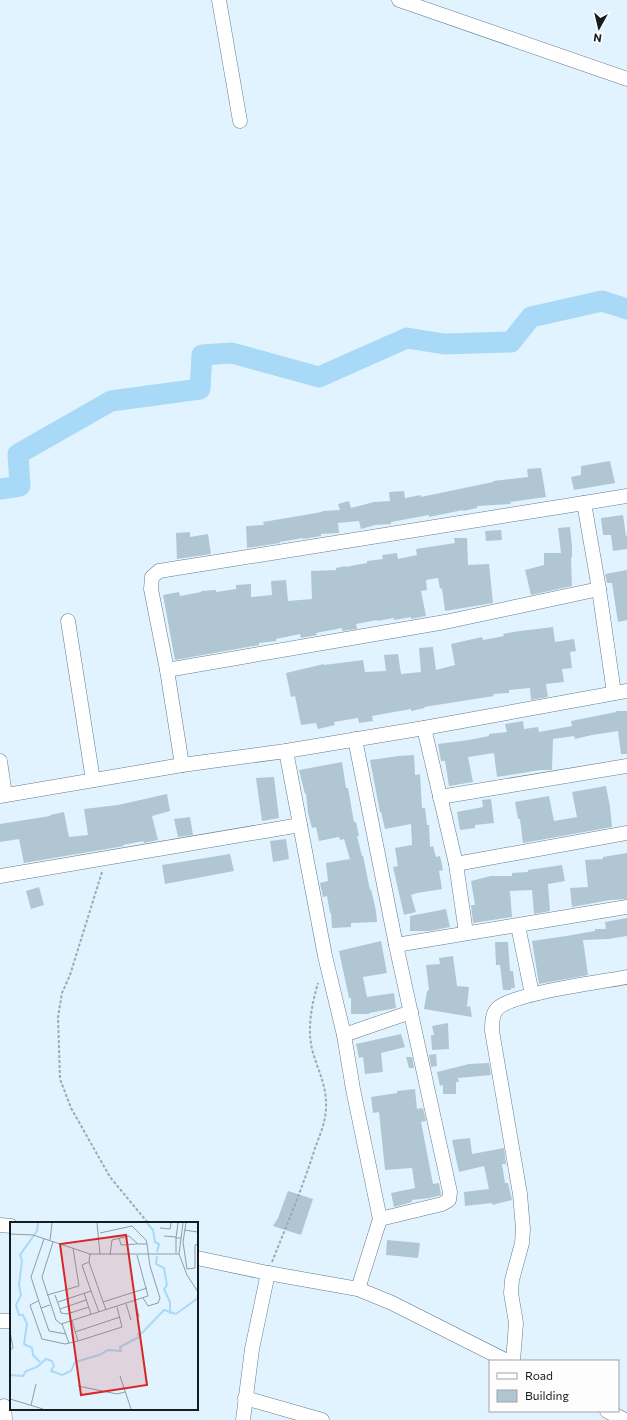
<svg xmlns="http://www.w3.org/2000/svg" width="627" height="1420" font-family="Commissioner,sans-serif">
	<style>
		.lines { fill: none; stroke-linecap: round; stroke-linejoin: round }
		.river { stroke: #a8daf7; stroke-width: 21 }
		.building { fill: #b0c6d3 }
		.minor-casing { stroke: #677b87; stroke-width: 15 }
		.path { stroke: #9baab3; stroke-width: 2; stroke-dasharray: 3 2; stroke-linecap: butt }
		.minor { stroke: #fff; stroke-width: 14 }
		.inset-river { fill: none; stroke: #a8daf7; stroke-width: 2 }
		.inset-road { fill: none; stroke: #8f9da6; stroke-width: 1 }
		.view { fill: #d62828; fill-opacity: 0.15; stroke: #d62828; stroke-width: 2 }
		.inset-edge { fill: none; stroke: #141c21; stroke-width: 2 }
	</style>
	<rect width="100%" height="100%" fill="#e1f3fe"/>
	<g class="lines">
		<path class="river" d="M0,489l20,-3 -2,-32 93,-53 89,-12 2,-34 30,-2 87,24 88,-39 37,6 67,-2 20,-25 71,-16 25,8"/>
	</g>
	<g class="building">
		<path d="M610,461l5,22 -41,7 -3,-13 10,-2v-9z"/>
		<path d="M541,468l5,29 -36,5 1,2 -34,2v2l-14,3v-1l-34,7v-2l-38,7v2l-16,1 -14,4 -2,-8 -21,2 1,10 -18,1v2l-18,3v-1l-23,4v1l-33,5 -1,-22 18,-1 -1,-3 59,-10v-1l18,-1 -2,-6 11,-3 2,7 23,-6 16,-1 -1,-9 15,-1 1,7 16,-3v2l72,-15v-1l35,-4 -1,-8z"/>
		<path d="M623,515l3,21 1,-1v14l-14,2 -2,-16h-8l-2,-17z"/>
		<path d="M570,527l2,19v12h-1l1,28 -41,9 -6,-25 19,-5v-12h17l-3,-25z"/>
		<path d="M501,530l1,10 -16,1 -1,-10z"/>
		<path d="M190,532v5l18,-3 3,20 -34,5 -1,-26z"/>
		<path d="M454,538h13l1,27 21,-1 4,39 -48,8 -3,-23 -2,1 -2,-11 -12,2 1,10 -6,1 5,25 -15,3v-2l-17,3v-2l-17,3v-1l-21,4 1,5 -15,2v-3l-26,5 1,2 -16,3 -1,-4 -24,5v2l-17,2v2l-84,15 -12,-65 16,-3 1,4 21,-4v-1l15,-1v2l20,-3v-4l15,-1v13l21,-2 -1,-14 15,-1 2,21 24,-2 -1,-28 25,-1v-2l9,-2v1l22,-4v-2l16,-2 -1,-4 15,-2 1,6 19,-4 -1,-6 39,-6z"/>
		<path d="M627,570v50l-9,2 -6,-39h-5l-2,-9z"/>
		<path d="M553,627l2,15 19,-3 2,12 -6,1 2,16 -10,1 2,13 -18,2 2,13 -17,3 -1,-12 -21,2v3l-16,1 1,2 -70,11 1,1 -14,3v-2l-39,7 1,5 -14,2 -1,-5 -24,4 1,3 -17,4 -2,-6 -15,2 -6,-29 -4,1 -5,-24 38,-9v1l39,-5 2,12 21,-1 -2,-16 14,-1 3,20 20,-2 -2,-24 14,-1 3,23 19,-5 -4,-21 31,-7 1,3 21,-4 -1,-2 17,-3z"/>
		<path d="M616,711h11v43h-6l-3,-23 -26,4 -17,4 -1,-3 -21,3 -1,31h-12l-43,7 -3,-24 -26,4 5,25 -24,4 -4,-25h-4l-3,-17 31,-4 20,-4v-2l18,-2 -2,-8 18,-3 1,8 14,-2 1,5 33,-6 -1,-5 45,-9z"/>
		<path d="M414,755l1,20 5,-1 2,34h3l2,17h2l1,22 3,-1 3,11 4,-1 3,14 -4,1 3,18 -25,4 -6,2 5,17 -12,3 -11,-48 5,-1 -3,-18 17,-3 -1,-21 -26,5 -4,-17h-1l-10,-52 29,-4z"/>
		<path d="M342,762l4,26h2l6,34h2l3,14h-2l5,20h1l7,34 1,-1 5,22 1,11 -26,1v4l-19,1 -1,-15h-1l-3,-17 -4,1 -3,-14 8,-2 -2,-18 24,-4 -6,-20 -4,1 -1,-3 -20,4 -3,-14 -4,1 -4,-15 -2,-20 -1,1 -6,-24z"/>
		<path d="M274,777l5,41 -17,3 -6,-43z"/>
		<path d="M606,786l4,21 2,20 -89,16 -3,-24h-2l-3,-17 34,-6 5,25 23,-4 -5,-25z"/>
		<path d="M167,794l3,17 -18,5 6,24 -14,3 -1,-2 -20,4 1,1 -100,17 -5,-24 -19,3v-18l50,-8v-1l14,-3 5,25 19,-2 -4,-26 34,-4z"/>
		<path d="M491,799l3,24 -19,2v3l-15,2 -3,-18 26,-5 -1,-7z"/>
		<path d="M190,817l3,18 -15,2 -4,-18z"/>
		<path d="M286,839l3,20 -16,3 -3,-21z"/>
		<path d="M627,853v46l-17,1 -38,7 -2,-19 18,-1 -3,-27 18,-1v-2z"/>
		<path d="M230,854l4,17 -69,13 -3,-19z"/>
		<path d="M562,865l3,16 -17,3 2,27 -16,3 -2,-24 -22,1 2,26 -39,6 -2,-18h4l-4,-24 20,-5h21v-3l16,-1v-2z"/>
		<path d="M39,887l5,18 -13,4 -5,-18z"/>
		<path d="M446,909l4,18 -20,4h-20v-15z"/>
		<path d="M627,918v18l-19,3 -25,1 5,35 -49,9 -7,-43 34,-5 29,-5v-2h11l-1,-7z"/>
		<path d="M381,941l6,32 -24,4 4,20 27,-4 2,15 -27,5v1h-18v-16h-2l-10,-47z"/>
		<path d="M495,942h13l2,29h3l2,17h-4v2h-8l-3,-25h-4z"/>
		<path d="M453,956l4,30 12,1 -2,20 3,-1 2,11 -48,-8 3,-18 2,-1 -3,-25 14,-1 -1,-6z"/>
		<path d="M448,1023l1,26 -17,1 -1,-15h3l-2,-9z"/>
		<path d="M401,1034l4,13 -24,6 2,19 -18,2 -2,-17 -4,1 -3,-14z"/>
		<path d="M436,1054l1,12 -6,1 -2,-12z"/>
		<path d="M406,1057h6l2,11h-5z"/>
		<path d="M489,1063l2,12 -33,3 1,4h-3v12h-13v-9l-3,1 -3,-14 32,-8z"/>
		<path d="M415,1089l2,20 6,-1 3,13 -5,1 12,62 6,-1 2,12 -11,3 -18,2v2l-18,5 -3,-14 24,-5 -3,-20 -27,2 -6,-58 -6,1 -2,-16 26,-4v-2z"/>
		<path d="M470,1138l2,16 32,-6 2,16h-4l3,19h3l4,17 -20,5v-2l-27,3 -1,-14 25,-3 -5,-23 -25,6 -7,-32z"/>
		<path d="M288,1191l25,8 -12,36 -28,-9 5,-8z"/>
		<path d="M387,1240l33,3 -2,15 -32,-3z"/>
	</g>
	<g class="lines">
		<defs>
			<g id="minor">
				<path d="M219,0l21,121"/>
				<path d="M399,0l228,79"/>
				<path d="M584,503l43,-7"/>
				<path d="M68,621l25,159"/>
				<path d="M167,670l278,-48 154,-33"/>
				<path d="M424,728l32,136 10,69"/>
				<path d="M355,739l41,206 231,-38"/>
				<path d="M286,751l39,205 19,79 9,54 27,130 -22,70"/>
				<path d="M0,761l5,34"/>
				<path d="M182,765l-15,-95 -16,-81 1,-12 7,-6 425,-68 15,86 15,104"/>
				<path d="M0,796l182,-31 104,-14 138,-23 203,-37"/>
				<path d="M440,797l187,-31"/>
				<path d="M456,864l171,-31"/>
				<path d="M0,876l300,-51"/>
				<path d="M518,926l14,68"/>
				<path d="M344,1035l67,-23"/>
				<path d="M380,1219l62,-15 7,-4 1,-8 -54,-247"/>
				<path d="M0,1225l11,1"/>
				<path d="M197,1258l71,15 90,16 34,14 115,58"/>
				<path d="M0,1321h11"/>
				<path d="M513,1361l3,-38 -5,-30 1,-13 10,-37 1,-14 -3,-35 -28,-163c0,-7 0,-18 6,-23 17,-15 103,-26 129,-31"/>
				<path d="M245,1398l77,22"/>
				<path d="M4,1406l1,14"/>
				<path d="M607,1411l18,9"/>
				<path d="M243,1420l9,-71 16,-76"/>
			</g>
		</defs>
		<use href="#minor" class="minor-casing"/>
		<g class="path">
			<path d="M102,872l-32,103 -8,18 -4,24 2,62 11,29 39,69 38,46"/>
			<path d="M272,1262c15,-38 31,-75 43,-114 5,-13 11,-27 11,-41 1,-22 -9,-38 -14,-58 -5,-22 0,-45 6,-66"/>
		</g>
		<use href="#minor" class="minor"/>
	</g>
	<g transform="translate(10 1222)">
		<rect width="188" height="188" fill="#e1f3fe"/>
		<path class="inset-river" d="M28,1l-1,8 -17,24 2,6 -3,24 2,10 -5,10 3,10h4l4,9 -3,20 8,4 1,7 7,7M137,1l6,7 2,12 4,2 -2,8M147,34l-1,8 8,4 3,17 -3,4 6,13v12M0,153l13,1 3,-5 11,-4 9,-8 6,2 2,5 -3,5 11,4 9,-4 4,-9 24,-7 9,-5 13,1 -1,-4 19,-10 -1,-3 4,-1 22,-23 12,4 22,-16"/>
		<path class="inset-road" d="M87,1l3,31M168,1l-2,15h5M173,1l-4,31 8,21 11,17M176,1l-3,19 4,27 8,-1v-23l3,-1M150,6l10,1 1,-6M174,8l14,2M90,11l32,-7 14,14 1,4h-9l-9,-8 -17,4 -2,15M0,12l23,1 57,19h89M154,14l12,1M109,16l2,7 16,-1M40,18l2,-17M43,20l-11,35 14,43 5,4 87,-28 -11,-41M166,31v-15M80,32l-1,8 17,48M79,40l-7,3 9,26M74,71l7,21M37,73l32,-9 -6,-38M45,73l5,14 26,-9M133,76l5,8 10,-3 2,-5 -10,-32 -3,-22M28,79l-8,4 12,34 23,5 13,-3M125,79l4,16M48,80l33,-11 8,21M93,80l44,-14M116,82l5,16M40,83l-9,3 8,23 17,3M31,86l-10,-31 13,-38M50,87l1,4 6,1 22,-7M62,99l6,20 44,-14 -5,-20M52,102l7,19M0,109l3,17 -3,2M65,110l45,-15M110,154l11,33M68,164l39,8 8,-2M0,177l33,10M21,183l5,-21"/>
		<path class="view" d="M116,13l21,150 -66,10 -21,-151z"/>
		<rect width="188" height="188" class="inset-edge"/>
	</g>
	<rect x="489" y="1360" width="130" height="52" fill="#fdfdfd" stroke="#a0a3a5"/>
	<rect x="497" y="1373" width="20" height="6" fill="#ffffff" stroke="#a0a3a5"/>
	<text x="525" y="1380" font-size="12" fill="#141c21">Road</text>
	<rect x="497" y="1390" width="20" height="12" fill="#b0c6d3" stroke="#a0a3a5"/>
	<text x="525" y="1400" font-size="12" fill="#141c21">Building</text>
	<g transform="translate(599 28) rotate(188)" stroke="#fdfdfd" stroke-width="3" paint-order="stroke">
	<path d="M0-3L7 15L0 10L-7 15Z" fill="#141c21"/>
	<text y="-6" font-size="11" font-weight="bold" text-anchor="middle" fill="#141c21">N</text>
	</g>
</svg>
